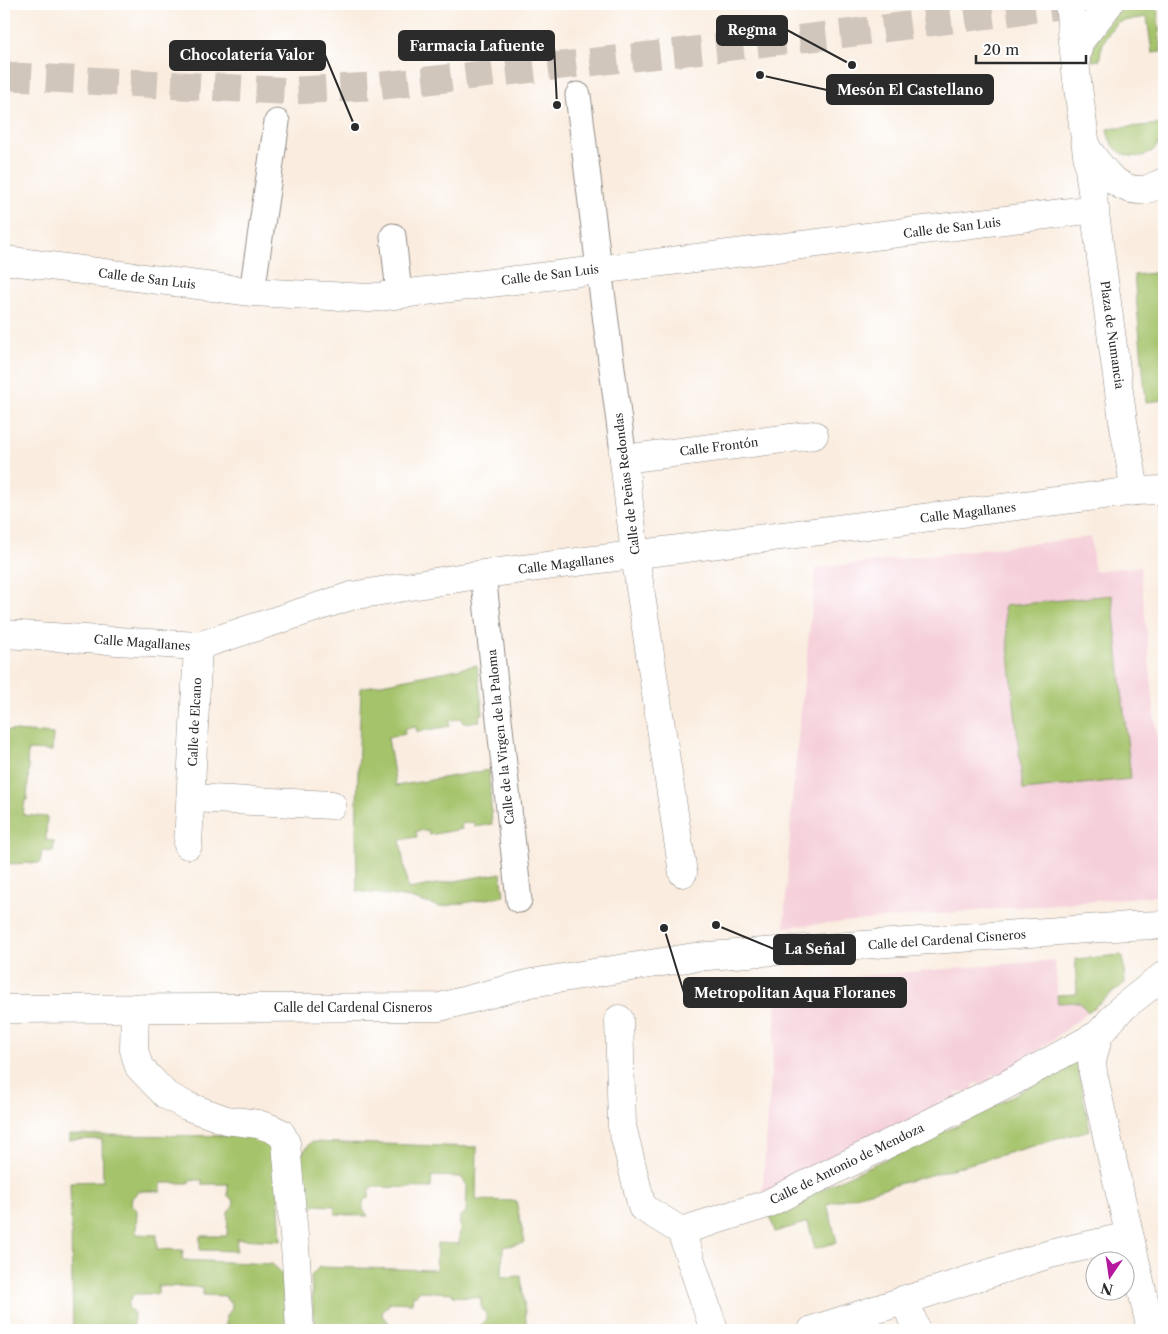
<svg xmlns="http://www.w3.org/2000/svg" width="1168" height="1334" font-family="'Libre Caslon Text',serif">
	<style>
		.built { fill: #f5cfd9 }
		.green { fill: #a5c36a; stroke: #68774a }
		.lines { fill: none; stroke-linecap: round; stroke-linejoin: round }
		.primary-tunnel { stroke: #d1c6bc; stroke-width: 28; stroke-dasharray: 28 14; stroke-linecap: butt }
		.pedestrian-casing { stroke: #928c86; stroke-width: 27 }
		.minor-casing { stroke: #928c86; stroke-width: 29 }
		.pedestrian { stroke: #fff; stroke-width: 25 }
		.minor { stroke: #fff; stroke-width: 28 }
		.labels { text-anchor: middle; stroke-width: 4.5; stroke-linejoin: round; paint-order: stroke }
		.street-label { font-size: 12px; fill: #2b2b2b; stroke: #fff }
		.leader { fill: none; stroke: #2b2b2b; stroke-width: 2 }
		.callout-dot { fill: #2b2b2b; stroke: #fff; stroke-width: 2 }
		.callout { fill: #2b2b2b; stroke: #2b2b2b; stroke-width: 2 }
		.callout-label { font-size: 14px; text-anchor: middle; font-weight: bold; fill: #fff }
	</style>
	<rect width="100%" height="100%" fill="#fff"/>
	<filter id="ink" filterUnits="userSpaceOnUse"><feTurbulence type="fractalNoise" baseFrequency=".02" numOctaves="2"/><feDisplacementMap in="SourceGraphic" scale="10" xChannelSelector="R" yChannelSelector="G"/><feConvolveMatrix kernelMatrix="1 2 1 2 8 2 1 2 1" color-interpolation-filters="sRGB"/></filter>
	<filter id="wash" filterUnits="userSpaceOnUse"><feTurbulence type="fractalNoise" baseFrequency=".0096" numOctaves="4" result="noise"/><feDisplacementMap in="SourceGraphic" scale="20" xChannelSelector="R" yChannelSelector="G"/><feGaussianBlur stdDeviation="1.12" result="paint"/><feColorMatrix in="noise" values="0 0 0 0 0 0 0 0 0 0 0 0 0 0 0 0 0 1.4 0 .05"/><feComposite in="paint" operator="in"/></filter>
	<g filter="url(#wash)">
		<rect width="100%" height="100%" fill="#faede0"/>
		<g class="built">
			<path d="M1091,537l3,34 46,-5 24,244v85l-380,32 9,-141 23,-218z"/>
			<path d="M1055,960l3,43 21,-1 9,10 -79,62 -18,1v7l-18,2 1,7 -18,1v8l-18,1 1,7 -177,88 16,-213z"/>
		</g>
		<g class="green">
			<path d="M1127,4h30l4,48 -9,1 -5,-36 -30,5c-9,11 -17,22 -17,38l-8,1c-2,-22 19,-43 35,-57z"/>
			<path d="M1162,124c5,40 -50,45 -55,5z"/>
			<path d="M1164,272v128l-18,2 -12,-127z"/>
			<path d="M1112,595l19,184 -108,11 -19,-184z"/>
			<path d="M477,665l6,49 -4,1 1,6 -17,2 -1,-5 -13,3 1,5 -33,6 -1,-5 -12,2 1,5 -17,4 8,48 93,-16 3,54 -17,3 -1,-5 -13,2 1,5 -33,6 -1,-5 -12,1 1,6 -17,3 8,49 93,-16 3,23 -64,11 -30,-9 -53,-7 -1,-61 5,-142z"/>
			<path d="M4,730l49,4 -1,17 -24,-1 -1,15 2,1 -2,34h-2l-2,15 24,2 -1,23 8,1 -1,11 -11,-1 -2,12 -36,1z"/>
			<path d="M1121,955l2,2 2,26 -37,29 -9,-10 -21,1 -1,-8 20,-1 -2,-35z"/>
			<path d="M1076,1060l14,70 -263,74 10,38 -22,7 -7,-27 -33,10 -5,-15 64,-34 137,-64z"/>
			<path d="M69,1135l187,1 6,2 14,14 5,89 -44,-2 -1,12 -36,-1v-14h27l1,-24 5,-5 1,-6 -6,-5v-12h-26v-4h-13v3h-28v8h-24v2l-5,5 -1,7 6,5 -1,24 21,1v14l26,1 -1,10 90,4 10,9 5,57h-61v-15l5,-5 1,-6 -6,-5v-3l-23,-1v-8l-45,-1v8h-24l-5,7 -1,6 6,6 -1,17h-60l-3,-148 33,-1 -1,-42 -33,1z"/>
			<path d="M311,1142l166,5 -1,53 40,1 9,42 -22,4 -1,30 19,-1 6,54h-47v-5l6,-5v-6l-5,-6v-10l-28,-2 -1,-3 -34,-2 -1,4h-4l-1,8 -23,-1v3l-6,5 -1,6 6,5 -1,9h-73l-3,-54 8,-9 117,3 1,-27 22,1 1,-27 6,-5 1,-26 -6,-9 -29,-1 -1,12 -58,-1 -4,2v8l-6,5v7l5,7 -33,-2v-8l-30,-1 -5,-49z"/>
		</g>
	</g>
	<g filter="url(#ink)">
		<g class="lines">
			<path class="primary-tunnel" d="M4,76l282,15 93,-5 463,-52 228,-30"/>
			<defs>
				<g id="pedestrian">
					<path d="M578,95l21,174 24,183"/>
					<path d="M393,236l6,58"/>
					<path d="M252,292l25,-170"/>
					<path d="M483,574l36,326"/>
				</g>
				<g id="minor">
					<path d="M1069,4l8,76 46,341 12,70 29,-1"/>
					<path d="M1076,59l3,-17 30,-38"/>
					<path d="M1088,150c14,19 28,41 54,40 7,0 16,-6 22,-8"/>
					<path d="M4,260l248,32 117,6 726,-89"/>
					<path d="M623,452l12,103 48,318"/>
					<path d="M624,459l190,-24"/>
					<path d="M4,634l194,12 153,-50 132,-22 652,-83"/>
					<path d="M191,798l141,7"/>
					<path d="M188,845l10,-199"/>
					<path d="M135,1008l-1,42 5,17 27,28 21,11 39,14 32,4 12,4 11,5 5,10 10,116 4,71"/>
					<path d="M4,1009l436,-2 91,-24 163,-26 435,-31 35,-1"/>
					<path d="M619,1019l3,107 20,81 39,24"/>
					<path d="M681,1231l86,-27 239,-119 93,-51"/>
					<path d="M681,1231l33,99"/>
					<path d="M905,1299l11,31"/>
					<path d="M812,1330l238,-76 79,-18"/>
					<path d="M1151,1330l-45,-198 -13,-59 -1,-12 7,-27 22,-25 43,-34"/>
				</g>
			</defs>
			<use href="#pedestrian" class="pedestrian-casing"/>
			<use href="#minor" class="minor-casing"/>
			<use href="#pedestrian" class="pedestrian"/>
			<use href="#minor" class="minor"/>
		</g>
	</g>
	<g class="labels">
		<g class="street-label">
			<text transform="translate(952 228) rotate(-7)" y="4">Calle de San Luis</text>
			<text transform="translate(550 275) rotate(-7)" y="4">Calle de San Luis</text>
			<text transform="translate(147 279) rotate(7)" y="4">Calle de San Luis</text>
			<text transform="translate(1112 335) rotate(82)" y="4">Plaza de Numancia</text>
			<text transform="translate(719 447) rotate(-7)" y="4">Calle Frontón</text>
			<text transform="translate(627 484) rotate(-97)" y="4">Calle de Peñas Redondas</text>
			<text transform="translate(968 513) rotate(-7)" y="4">Calle Magallanes</text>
			<text transform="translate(566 564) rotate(-7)" y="4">Calle Magallanes</text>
			<text transform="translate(142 643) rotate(4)" y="4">Calle Magallanes</text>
			<text transform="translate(195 722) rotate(-87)" y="4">Calle de Elcano</text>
			<text transform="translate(501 737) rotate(-96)" y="4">Calle de la Virgen de la Paloma</text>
			<text transform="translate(947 940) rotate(-4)" y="4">Calle del Cardenal Cisneros</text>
			<text x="353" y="1012">Calle del Cardenal Cisneros</text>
			<text transform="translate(847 1164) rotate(-26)" y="4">Calle de Antonio de Mendoza</text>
		</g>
	</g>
	<path class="leader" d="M852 65L787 30M557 105L554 46M355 127L325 55M760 75L827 90M716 925L774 949M664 928L684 993"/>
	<g class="callout-dot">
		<circle cx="852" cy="65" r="5"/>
		<circle cx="557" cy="105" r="5"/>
		<circle cx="355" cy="127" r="5"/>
		<circle cx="760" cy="75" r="5"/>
		<circle cx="716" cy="925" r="5"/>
		<circle cx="664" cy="928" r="5"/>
	</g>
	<g class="callout">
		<rect x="717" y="16" width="70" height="29" rx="5"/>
		<rect x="399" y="31" width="155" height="29" rx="5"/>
		<rect x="170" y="41" width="155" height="29" rx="5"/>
		<rect x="827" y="75" width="166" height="29" rx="5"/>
		<rect x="774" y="935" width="81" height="29" rx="5"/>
		<rect x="684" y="978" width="222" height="29" rx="5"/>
	</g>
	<g class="callout-label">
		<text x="752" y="35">Regma</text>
		<text x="477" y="51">Farmacia Lafuente</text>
		<text x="247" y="60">Chocolatería Valor</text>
		<text x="910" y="95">Mesón El Castellano</text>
		<text x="815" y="954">La Señal</text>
		<text x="795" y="998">Metropolitan Aqua Floranes</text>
	</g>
	<rect width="1168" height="1334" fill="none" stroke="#fff" stroke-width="20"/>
	<g transform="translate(1110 1276) rotate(193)"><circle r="24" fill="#ffffff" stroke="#aaaaaa"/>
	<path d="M0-4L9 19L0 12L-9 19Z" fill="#b5179e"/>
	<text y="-8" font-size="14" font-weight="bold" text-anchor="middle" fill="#2b2b2b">N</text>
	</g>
	<path d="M976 55v8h110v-8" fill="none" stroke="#2b2b2b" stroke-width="2.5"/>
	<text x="983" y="55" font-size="15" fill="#2b2b2b" stroke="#ffffff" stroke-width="4" paint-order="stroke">20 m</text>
</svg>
